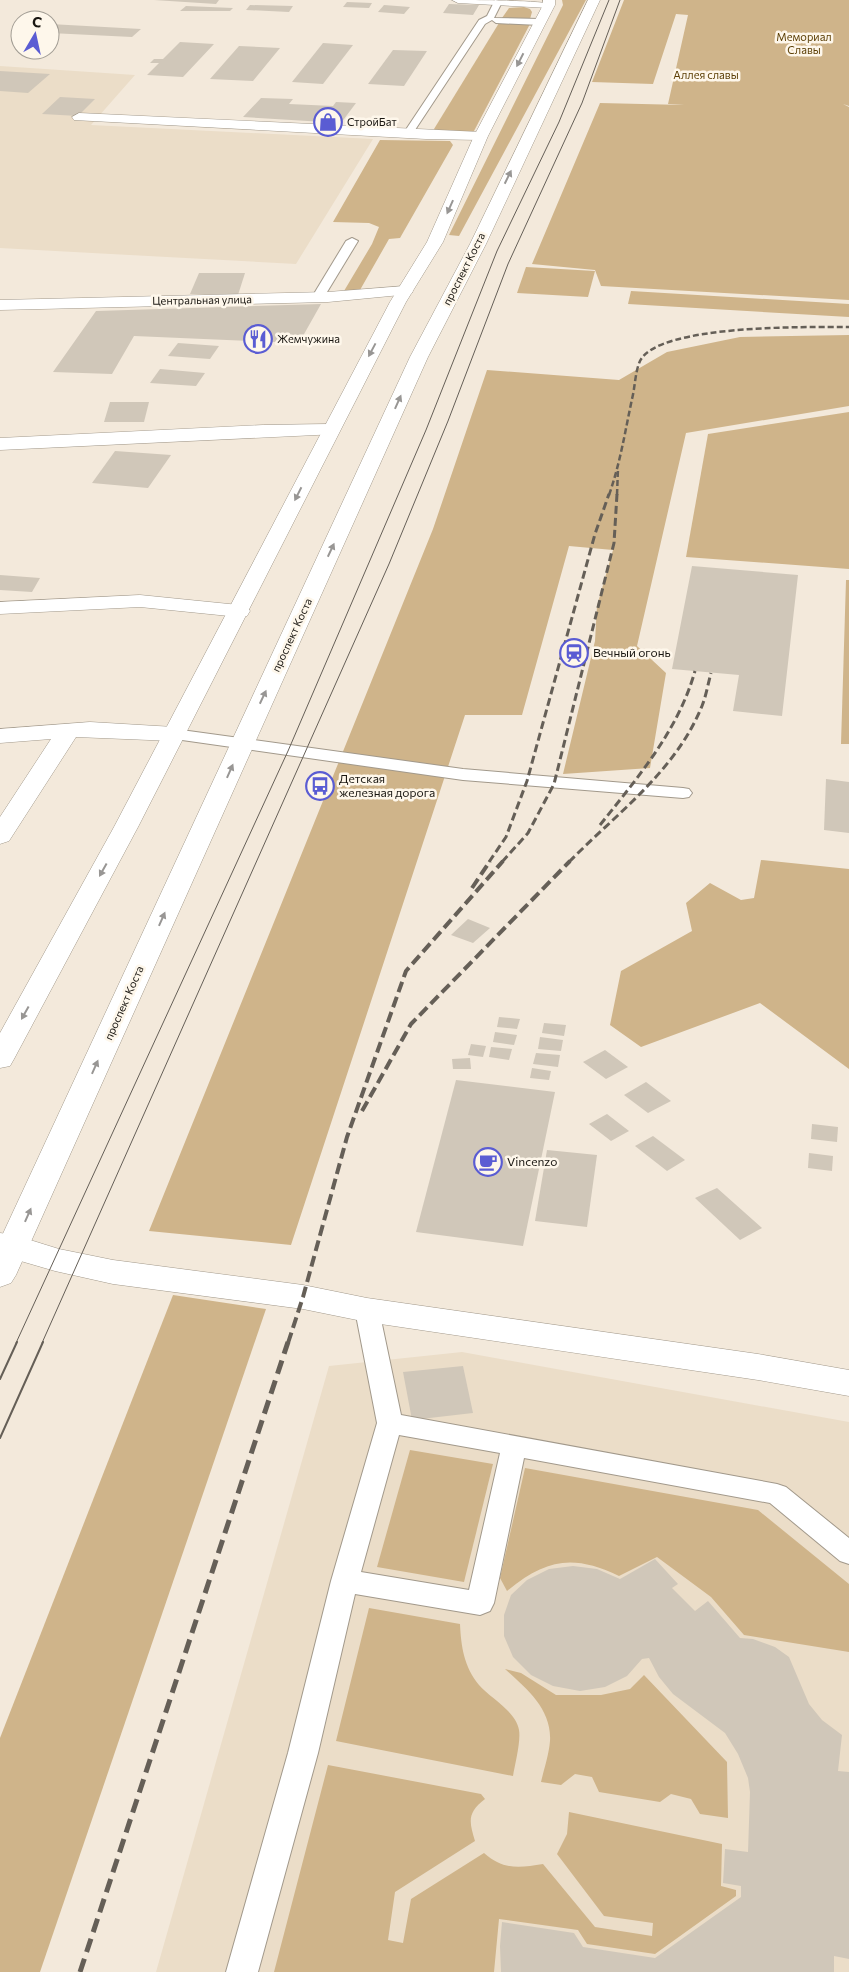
<svg xmlns="http://www.w3.org/2000/svg" width="849" height="1972" font-family="Commissioner,sans-serif">
	<style>
		.built { fill: #ebddc8 }
		.green { fill: #cfb48a }
		.building { fill: #d0c7b9 }
		.lines { fill: none; stroke-linecap: round; stroke-linejoin: round }
		.lane-casing { stroke: #a2998b; stroke-width: 2 }
		.street-casing { stroke: #a2998b; stroke-width: 1 }
		.primary-casing { stroke: #a2998b; stroke-width: 1 }
		.lane { fill: #fff; fill-rule: evenodd }
		.street { fill: #fff; fill-rule: evenodd }
		.primary { fill: #fff; fill-rule: evenodd }
		.tram-far1 { stroke: #655f57; stroke-width: 1 }
		.tram { stroke: #655f57; stroke-width: 2 }
		.rail-far3 { stroke: #655f57; stroke-width: 2.5; stroke-dasharray: 6 3; stroke-linecap: butt }
		.rail-far2 { stroke: #655f57; stroke-width: 3; stroke-dasharray: 8 4; stroke-linecap: butt }
		.rail-far1 { stroke: #655f57; stroke-width: 4; stroke-dasharray: 11 5; stroke-linecap: butt }
		.rail { stroke: #655f57; stroke-width: 5; stroke-dasharray: 14 7; stroke-linecap: butt }
		.oneway { fill: #989694 }
		.labels { text-anchor: middle; stroke-width: 5; stroke-linejoin: round; paint-order: stroke }
		.far-park-label { font-size: 11px; fill: #5c3f05; stroke: #fef7eb }
		.far-poi-label { font-size: 11px; fill: #191611; stroke: #fef7eb; text-anchor: start }
		.far-street-label { font-size: 11px; fill: #191611; stroke: #fef7eb }
		.poi-label { font-size: 12px; fill: #191611; stroke: #fef7eb; text-anchor: start }
	</style>
	<rect width="100%" height="100%" fill="#f3e9db"/>
	<g class="built">
		<path d="M0,66l135,9 -44,50 282,14 -77,125 -296,-16z"/>
		<path d="M462,1352l387,70v550h-693l173,-606z"/>
	</g>
	<g class="green">
		<path d="M562,0h24l-127,236 -10,-1 114,-230z"/>
		<path d="M624,0h225v106l-6,-2 6,3v193l-248,-14 -6,-16 -63,-6 68,-161 84,2 -16,-1 20,-89 -12,-1 -23,70 -61,-2z"/>
		<path d="M524,7l6,2 2,3 -2,7 -28,-1 7,-10z"/>
		<path d="M499,23l31,1 -56,107 -5,3 -33,-1 -2,-4z"/>
		<path d="M380,140l70,1 3,4 -53,93 -11,1 -29,51 -16,1 28,-47 7,-17 -10,-4 -36,-1z"/>
		<path d="M526,267l69,4 -7,26 -71,-4z"/>
		<path d="M631,291l218,13v13l-221,-13z"/>
		<path d="M849,335v71l-163,27 -49,213 29,27 -16,95 -87,6 32,-133 2,-35 16,-56 -44,-4 -47,169h-57l-174,530 -142,-14 284,-702 54,-159 132,10 48,-28 73,-15z"/>
		<path d="M849,412v157l-163,-12 22,-123z"/>
		<path d="M846,580h3v164h-8z"/>
		<path d="M761,860l88,9v200l-89,-66 -119,44 -31,-22 11,-54 71,-40 -6,-28 24,-20 31,17 13,-2z"/>
		<path d="M173,1295l93,14 -226,663h-40v-234z"/>
		<path d="M410,1450l83,14 -29,118 -87,-15z"/>
		<path d="M525,1468l233,42 91,74v68l-105,-17 -33,-38 -54,-40 -38,19c-46,-22 -73,-17 -112,15l-7,-13z"/>
		<path d="M369,1608l91,16c1,22 4,43 19,61 11,13 37,26 40,45 2,11 -4,34 -6,46l-177,-35z"/>
		<path d="M505,1669l16,4 35,22h45l29,-6 14,-14 83,87 1,56 -28,-4 -9,-15 -20,-5 -11,8 -61,-10 -7,-15 -17,-3 -14,11 -20,-3c3,-13 8,-28 9,-41 2,-32 -24,-53 -45,-72z"/>
		<path d="M328,1765l153,29 4,5c-18,14 -16,22 -10,42l-80,51 -7,48 15,3 8,-44 73,-46c19,17 35,15 59,11l52,63 57,9 1,-13 -49,-7 -47,-62 10,-20 2,-22 153,32 -1,42 15,4v6l-81,58 -68,-10 -9,-14 -79,-11 -5,53h-220z"/>
	</g>
	<g class="building">
		<path d="M154,0h65l-3,4z"/>
		<path d="M347,2l25,1 -3,5 -26,-1z"/>
		<path d="M449,4l30,1 -6,10 -30,-2z"/>
		<path d="M250,5l43,1 -4,6 -43,-2z"/>
		<path d="M384,5l26,2 -6,7 -26,-2z"/>
		<path d="M186,6l47,2 -3,3h-50z"/>
		<path d="M50,24l91,5 -9,8 -82,-4z"/>
		<path d="M180,42l34,2 -31,33 -36,-2 12,-12h-9l4,-4h9z"/>
		<path d="M323,43l30,2 -30,39 -31,-2z"/>
		<path d="M239,46l41,2 -27,33 -43,-2z"/>
		<path d="M393,50l34,1 -23,35 -36,-2z"/>
		<path d="M0,71l50,3 -22,19 -28,-2z"/>
		<path d="M60,97l35,2 -17,17 -36,-2z"/>
		<path d="M261,98l32,1 -4,5 44,2 3,-4 20,1 -15,20 -98,-6z"/>
		<path d="M199,273h46l-7,22 -48,-1z"/>
		<path d="M321,304l-22,39 -165,-7 -22,38 -59,-2 43,-61z"/>
		<path d="M178,343l41,3 -9,13 -42,-3z"/>
		<path d="M160,369l45,4 -9,13 -46,-3z"/>
		<path d="M110,402h39l-5,20h-40z"/>
		<path d="M115,451l56,4 -23,33 -56,-5z"/>
		<path d="M692,566l106,9 -16,141 -49,-5 6,-36 -67,-6z"/>
		<path d="M0,575l40,3 -8,14 -32,-2z"/>
		<path d="M826,779l23,3v51l-25,-3z"/>
		<path d="M468,919l22,9 -17,15 -22,-8z"/>
		<path d="M499,1017l21,2 -3,10 -20,-2z"/>
		<path d="M544,1023l22,2 -2,11 -22,-3z"/>
		<path d="M495,1032l22,3 -3,10 -21,-3z"/>
		<path d="M540,1037l23,3 -2,11 -23,-2z"/>
		<path d="M471,1044l15,2 -3,11 -15,-2z"/>
		<path d="M491,1047l21,2 -3,11 -20,-3z"/>
		<path d="M605,1050l23,17 -22,12 -23,-17z"/>
		<path d="M536,1053l24,2 -2,12 -25,-3z"/>
		<path d="M470,1058l1,11h-18l-1,-10z"/>
		<path d="M532,1068l19,3 -2,9 -19,-2z"/>
		<path d="M456,1080l99,12 -32,154 -107,-14z"/>
		<path d="M646,1082l25,19 -23,12 -24,-18z"/>
		<path d="M607,1114l22,17 -18,10 -22,-17z"/>
		<path d="M812,1124l26,3 -1,15 -26,-3z"/>
		<path d="M653,1136l32,24 -18,11 -32,-25z"/>
		<path d="M547,1150l50,5 -10,72 -52,-6z"/>
		<path d="M809,1153l24,3 -1,15 -24,-3z"/>
		<path d="M717,1188l45,40 -22,12 -45,-42z"/>
		<path d="M463,1366l10,47 -61,7 -9,-48z"/>
		<path d="M655,1559l23,25 -6,4 23,23 13,-10 32,37 13,1 22,8 14,10 20,47 13,16 20,15 -4,36 11,1v187l-15,-3v16h-333l-1,-26 2,-24 72,11 9,14 72,11 86,-61v-11l-18,-3 2,-34 23,3 2,-60 -2,-14 -10,-24 -13,-21 -52,-39 -14,-17 -10,-19 -7,1 -15,17 -22,11 -25,4 -27,-5 -22,-11 -18,-18 -9,-21v-21l7,-20 16,-15 22,-11 24,-3 24,3 23,10z"/>
	</g>
	<g class="lines">
		<defs>
			<g id="lane">
				<path d="M495,0l7,2 -8,16 46,1 4,3 -4,3 -44,-2 -4,-3 -7,4 -74,112h-6l-2,-2 76,-114 8,-4z"/>
				<path d="M352,238l6,3 -34,56 -2,3h-8l-2,-3 34,-56z"/>
				<path d="M174,729l289,40 220,19 6,1 3,4 -3,4 -6,1 -220,-18 -295,-42 -2,-4 2,-4z"/>
				<path d="M367,1301l8,3 4,6 22,105 376,69 9,3 63,51v26l-9,-3 -70,-58 -246,-45 -30,145 -4,8 -10,4 -125,-21 -37,159 -60,219h-32l62,-219 43,-172 46,-158 -22,-113 4,-6zM399,1435l101,18 -31,137 -108,-18z"/>
			</g>
			<g id="street">
				<path d="M452,0c17,0 94,0 103,5l-6,3 -91,-5z"/>
				<path d="M79,113l402,19 7,4 -7,4 -55,-1 -352,-19 -2,-3z"/>
				<path d="M405,286l8,5 -2,3 -83,8 -328,8v-10l328,-8z"/>
				<path d="M330,424l7,2 2,4 -2,4 -337,16v-12l263,-13z"/>
				<path d="M140,595l99,10 8,1 3,5 -3,5 -8,1 -99,-10 -140,7v-12z"/>
				<path d="M90,722l84,5 8,2 4,5 -4,5 -8,2 -98,-4 -67,104 -9,3v-27l51,-78 -51,4v-14z"/>
				<path d="M0,1233l14,2 45,14 54,11 190,25 64,13 391,56 91,16v26l-91,-16 -391,-58 -64,-13 -190,-25 -58,-13 -55,-16z"/>
			</g>
			<g id="primary">
				<path d="M543,0h12v5l-67,131 -45,106 -37,60 -268,525 -124,232 -4,7 -10,2v-35l114,-206 276,-525 37,-60 47,-106 69,-131z"/>
				<path d="M588,0h12l-114,244 -58,113 -412,918 -5,8 -11,4v-47l410,-883 60,-113z"/>
			</g>
		</defs>
		<use href="#lane" class="lane-casing"/>
		<use href="#street" class="street-casing"/>
		<use href="#primary" class="primary-casing"/>
		<use href="#lane" class="lane"/>
		<use href="#street" class="street"/>
		<use href="#primary" class="primary"/>
		<g class="tram-far1">
			<path d="M16,1343l272,-592 138,-321 71,-179 62,-129 50,-122"/>
			<path d="M42,1343l347,-779 59,-143 60,-157 74,-161 38,-103"/>
		</g>
		<g class="tram">
			<path d="M0,1379l17,-37"/>
			<path d="M0,1438l43,-96"/>
		</g>
		<g class="rail-far3">
			<path d="M609,495c11,-31 16,-63 23,-96 3,-11 3,-27 8,-38 18,-37 170,-34 209,-34"/>
			<path d="M617,495l1,-27"/>
		</g>
		<g class="rail-far2">
			<path d="M600,825c38,-48 78,-94 95,-154"/>
			<path d="M489,862l17,-25 21,-56 68,-247 14,-40"/>
			<path d="M502,862l26,-29 26,-49 60,-241 3,-49"/>
			<path d="M569,862c48,-49 106,-90 133,-156 4,-10 6,-22 9,-33"/>
		</g>
		<g class="rail-far1">
			<path d="M472,888l18,-27"/>
			<path d="M362,1111l49,-87 159,-163"/>
			<path d="M288,1343l15,-46 44,-160 59,-166 97,-110"/>
		</g>
		<path class="rail" d="M80,1972l208,-630"/>
	</g>
	<defs><path id="oneway-solid" d="M-6-.8H1V-3.2L6.5 0L1 3.2V.8H-6Z" transform="scale(1.25)"/></defs>
	<g class="oneway">
		<use href="#oneway-solid" transform="translate(520 60) rotate(117)"/>
		<use href="#oneway-solid" transform="translate(508 177) rotate(-64)"/>
		<use href="#oneway-solid" transform="translate(450 207) rotate(114)"/>
		<use href="#oneway-solid" transform="translate(372 350) rotate(118)"/>
		<use href="#oneway-solid" transform="translate(398 402) rotate(-66)"/>
		<use href="#oneway-solid" transform="translate(298 494) rotate(117)"/>
		<use href="#oneway-solid" transform="translate(331 550) rotate(-65)"/>
		<use href="#oneway-solid" transform="translate(263 697) rotate(-65)"/>
		<use href="#oneway-solid" transform="translate(230 771) rotate(-66)"/>
		<use href="#oneway-solid" transform="translate(103 870) rotate(119)"/>
		<use href="#oneway-solid" transform="translate(162 919) rotate(-66)"/>
		<use href="#oneway-solid" transform="translate(25 1013) rotate(119)"/>
		<use href="#oneway-solid" transform="translate(95 1067) rotate(-66)"/>
		<use href="#oneway-solid" transform="translate(28 1215) rotate(-66)"/>
	</g>
	<defs>
		<symbol id="shop-ring" viewBox="-11 -11 22 22"><circle r="9.5" fill="#fef7eb" stroke="#5a5cd3" stroke-width="1.5"/><path d="M-5-2.5h2.3a2.7 3.5 0 0 1 5.4 0H5L5.5 6h-11ZM-1.5-2.5h3a1.5 2.3 0 0 0-3 0Z" fill="#5a5cd3"/></symbol>
		<symbol id="restaurant-ring" viewBox="-11 -11 22 22"><circle r="9.5" fill="#fef7eb" stroke="#5a5cd3" stroke-width="1.5"/><path d="M-5-6h1v4h1v-4h1v4h1v-4h1v5L-1.5 .5V6h-2V.5L-5-1ZM5-6V6H3V1.5H1.5Q1.5-4 5-6Z" fill="#5a5cd3"/></symbol>
		<symbol id="station-ring" viewBox="-11 -11 22 22"><circle r="9.5" fill="#fef7eb" stroke="#5a5cd3" stroke-width="1.5"/><path d="M-3-6H3Q5-6 5-4V2Q5 4 3 4L4.5 6H3L1.5 4h-3L-3 6H-4.5L-3 4Q-5 4-5 2V-4Q-5-6-3-6ZM-3.5-4v3h7v-3ZM-3.5 1v1.5H-2V1ZM2 1v1.5H3.5V1Z" fill="#5a5cd3"/></symbol>
		<symbol id="bus-ring" viewBox="-11 -11 22 22"><circle r="9.5" fill="#fef7eb" stroke="#5a5cd3" stroke-width="1.5"/><path d="M-5-6H5V4H4V6H2V4H-2V6H-4V4H-5ZM-3.5-4V0h7V-4ZM-3.5 1.2v1.5H-2V1.2ZM2 1.2v1.5H3.5V1.2Z" fill="#5a5cd3"/></symbol>
		<symbol id="cafe-ring" viewBox="-11 -11 22 22"><circle r="9.5" fill="#fef7eb" stroke="#5a5cd3" stroke-width="1.5"/><path d="M-5.5-4.5H6V0H3Q3 3.5 0 3.5H-2.5Q-5.5 3.5-5.5 0ZM3-3.2v2h1.7v-2ZM-6 4.5H4V6H-6Z" fill="#5a5cd3"/></symbol>
	</defs>
	<g fill-rule="evenodd">
		<use href="#shop-ring" x="312" y="106" width="32" height="32"/>
		<use href="#restaurant-ring" x="242" y="323" width="32" height="32"/>
		<use href="#station-ring" x="558" y="637" width="32" height="32"/>
		<use href="#bus-ring" x="304" y="770" width="32" height="32"/>
		<use href="#cafe-ring" x="472" y="1146" width="32" height="32"/>
	</g>
	<g class="labels">
		<g class="far-park-label">
			<text x="804" y="41">Мемориал<tspan x="804" dy="13">Славы</tspan></text>
			<text x="706" y="79">Аллея славы</text>
		</g>
		<g class="far-poi-label">
			<text x="347" y="126">СтройБат</text>
			<text x="277" y="343">Жемчужина</text>
		</g>
		<g class="far-street-label">
			<text transform="translate(464 269) rotate(-63)" y="4">проспект Коста</text>
			<text transform="translate(202 300) rotate(-1)" y="4">Центральная улица</text>
			<text transform="translate(292 635) rotate(-65)" y="4">проспект Коста</text>
			<text transform="translate(124 1003) rotate(-66)" y="4">проспект Коста</text>
		</g>
		<g class="poi-label">
			<text x="593" y="657">Вечный огонь</text>
			<text x="339" y="783">Детская<tspan x="339" dy="14">железная дорога</tspan></text>
			<text x="507" y="1166">Vincenzo</text>
		</g>
	</g>
	<g transform="translate(35 35) rotate(9)"><circle r="24" fill="#fef7eb" stroke="#a29d94"/>
	<path d="M0-4L9 19L0 12L-9 19Z" fill="#5a5cd3"/>
	<text y="-8" font-size="14" font-weight="bold" text-anchor="middle" fill="#191611">С</text>
	</g>
</svg>
